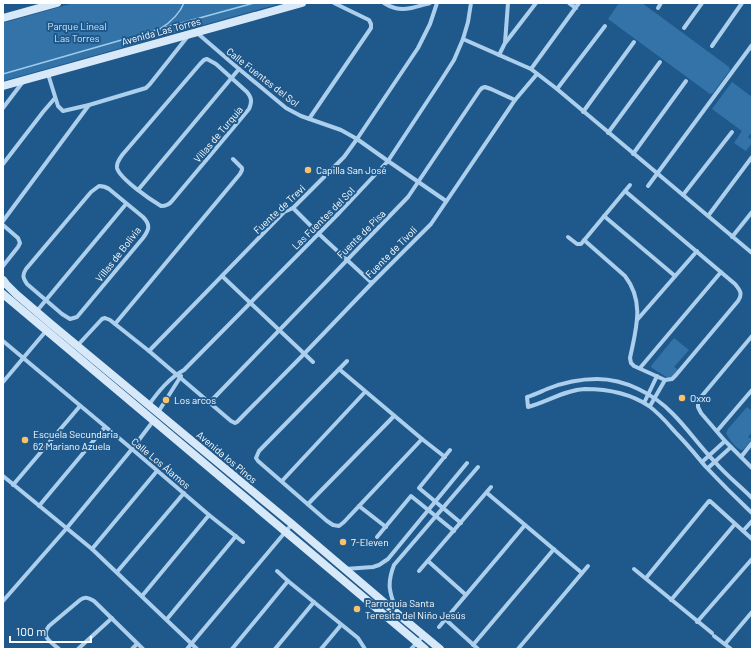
<svg xmlns="http://www.w3.org/2000/svg" width="755" height="652" font-family="Barlow,sans-serif">
	<style>
		.green { fill: #3373a8 }
		.lines { fill: none; stroke-linecap: round; stroke-linejoin: round }
		.stream { stroke: #9fcbed; stroke-width: 1.5 }
		.street { stroke: #abcfec; stroke-width: 4 }
		.secondary { stroke: #d7e9f9; stroke-width: 8 }
		.poi-dot { fill: #fac26b; stroke: #1f598b; stroke-width: 1.5 }
		.labels { text-anchor: middle; stroke-width: 4; stroke-linejoin: round; paint-order: stroke }
		.park-label { font-size: 10px; fill: #d0e7f8; stroke: #1f598b }
		.street-label { font-size: 10px; fill: #fff; stroke: #1f598b }
		.poi-label { font-size: 10px; fill: #fff; stroke: #1f598b; text-anchor: start }
	</style>
	<rect width="100%" height="100%" fill="#1f598b"/>
	<g class="green">
		<path d="M74,3h208l-279,78v-58z"/>
		<path d="M619,3h23l87,64 1,3 -17,23 -3,1 -102,-75z"/>
		<path d="M732,82l20,15v35l-4,5 4,3v3l-6,8 -12,-8 8,-12 -30,-22z"/>
		<path d="M674,338l15,12 -15,17 4,3 -8,8h-2l-16,-10 -1,-2z"/>
		<path d="M747,407l5,4v21l-4,5 4,2 -8,10 -3,1c-6,-3 -12,-11 -15,-17l2,-4z"/>
	</g>
	<g class="lines">
		<g class="stream">
			<path d="M163,28l91,-25"/>
			<path d="M3,74l157,-45c11,-7 19,-14 24,-26"/>
		</g>
		<g class="street">
			<path d="M384,3c3,2 7,4 11,5 12,3 24,-2 35,-5"/>
			<path d="M569,3l7,5"/>
			<path d="M658,8l3,-5"/>
			<path d="M684,28l18,-25"/>
			<path d="M196,32l43,37 47,39 15,8 40,14 16,9 31,22 58,40"/>
			<path d="M463,39l68,30 26,20 195,164"/>
			<path d="M506,42l30,-39"/>
			<path d="M712,46l30,-43"/>
			<path d="M499,55l6,-12 3,-40"/>
			<path d="M207,59l9,5 31,28c5,6 5,10 2,17l-77,92c-3,4 -6,5 -11,5 -10,-6 -41,-27 -44,-38 -1,-5 3,-10 6,-14l77,-90 4,-4z"/>
			<path d="M531,69l48,-66"/>
			<path d="M48,74l10,32 5,5 26,-6 57,-17 4,-4 38,-48"/>
			<path d="M557,89l48,-63"/>
			<path d="M3,108l19,-25"/>
			<path d="M583,112l51,-70"/>
			<path d="M309,119l62,-91v-4l-2,-4 -35,-17"/>
			<path d="M608,133l52,-71"/>
			<path d="M633,154l53,-73"/>
			<path d="M3,164l40,-52 12,-14"/>
			<path d="M99,186c4,0 7,1 10,3l34,28c8,8 6,13 0,21l-66,79 -7,2 -8,-5 -35,-30c-4,-6 -5,-9 -1,-15l65,-77z"/>
			<path d="M648,186l104,-141"/>
			<path d="M138,190l101,-121"/>
			<path d="M683,195l49,-63"/>
			<path d="M293,208l26,26 53,49"/>
			<path d="M604,216l71,60"/>
			<path d="M708,216l44,-59"/>
			<path d="M3,221l86,-116"/>
			<path d="M3,225l15,13 2,5 -2,4 -15,19"/>
			<path d="M568,237l9,7h4l49,-59"/>
			<path d="M732,237l20,-25"/>
			<path d="M584,240l41,36c20,26 11,53 5,82l1,5 3,3 31,14 7,-1 4,-4 62,-74c5,-7 2,-11 -3,-17l-110,-93"/>
			<path d="M222,276l91,86"/>
			<path d="M36,312l90,-108"/>
			<path d="M637,320l60,-69"/>
			<path d="M115,324l125,-150 2,-4v-2l-9,-9"/>
			<path d="M752,336l-51,61 -3,6v4l3,6 24,28 27,27"/>
			<path d="M3,341l129,108 77,66 34,27"/>
			<path d="M77,346l25,-27 3,-1 5,2 39,31 82,70 4,2 2,-1 67,-68 68,-71 59,-59 84,-124 22,-26"/>
			<path d="M149,351l135,-139 9,-4 51,-51 13,-18 61,-91 12,-24 7,-21"/>
			<path d="M347,361l-88,90 -3,7 2,3 69,60 6,4 6,1 5,-4 78,-83"/>
			<path d="M640,368l81,-96"/>
			<path d="M339,369l83,70 23,18"/>
			<path d="M3,382l43,-51"/>
			<path d="M210,402l198,-205 72,-107 2,-2 3,-1 6,2 24,11"/>
			<path d="M644,403l13,-27"/>
			<path d="M148,406c10,-14 21,-28 36,-36l156,-158 48,-51 52,-79 14,-22 9,-21 5,-17 3,-19"/>
			<path d="M650,406l15,-26"/>
			<path d="M157,414l24,-38"/>
			<path d="M717,431l35,-41"/>
			<path d="M450,450l-31,38 42,35"/>
			<path d="M741,457l11,-14"/>
			<path d="M702,462l23,-21"/>
			<path d="M708,468l23,-21"/>
			<path d="M3,476l89,73 105,100"/>
			<path d="M282,481l83,-89"/>
			<path d="M13,485l67,-79"/>
			<path d="M487,493l95,80"/>
			<path d="M752,498c-12,-12 -26,-23 -37,-36 -15,-15 -27,-33 -42,-48 -19,-20 -48,-35 -76,-35 -16,0 -35,4 -50,10 -7,3 -13,6 -20,8l1,10c19,-5 37,-17 57,-18 22,0 46,5 64,17 11,8 19,18 28,28 10,10 19,21 28,32 15,16 31,32 47,47"/>
			<path d="M308,504l86,-88"/>
			<path d="M39,506l66,-79"/>
			<path d="M359,506l27,21"/>
			<path d="M743,531l9,-10"/>
			<path d="M377,537l34,-41 43,35"/>
			<path d="M92,549l65,-78"/>
			<path d="M428,561l38,34"/>
			<path d="M345,569l28,-2 6,-2 9,-6 79,-96"/>
			<path d="M634,569l78,64"/>
			<path d="M277,571l11,10 70,57 7,11"/>
			<path d="M419,571l72,-84"/>
			<path d="M117,572l67,-79"/>
			<path d="M646,578l63,-77h1l42,38"/>
			<path d="M142,596l67,-81"/>
			<path d="M671,600l64,-76"/>
			<path d="M3,601l63,-72 66,-80 22,-29"/>
			<path d="M396,609c-7,-17 -9,-26 -2,-44l84,-98"/>
			<path d="M167,619l69,-83"/>
			<path d="M445,619l33,30"/>
			<path d="M697,622l55,-63"/>
			<path d="M439,627l86,-102"/>
			<path d="M714,636l17,13"/>
			<path d="M725,644l27,-32"/>
			<path d="M473,645l81,-96"/>
			<path d="M59,649c-8,-7 -19,-12 -10,-23l31,-26c5,-4 9,-2 14,1l49,48"/>
			<path d="M78,649l34,-31"/>
			<path d="M132,649l5,-5"/>
			<path d="M187,649l105,-125"/>
			<path d="M232,649l56,-68"/>
			<path d="M275,649l39,-47"/>
			<path d="M321,649l20,-24"/>
			<path d="M411,649l13,-14"/>
			<path d="M518,649l70,-83"/>
		</g>
		<g class="secondary">
			<path d="M3,18l54,-15"/>
			<path d="M3,86l299,-83"/>
			<path d="M3,280l3,4 10,10 35,30 241,200 107,91 41,34"/>
			<path d="M3,294l422,355"/>
		</g>
	</g>
	<g class="poi-dot">
		<circle cx="308" cy="170" r="4"/>
		<circle cx="682" cy="398" r="4"/>
		<circle cx="166" cy="400" r="4"/>
		<circle cx="25" cy="440" r="4"/>
		<circle cx="343" cy="542" r="4"/>
		<circle cx="357" cy="609" r="4"/>
	</g>
	<g class="labels">
		<g class="park-label">
			<text x="77" y="30">Parque Lineal<tspan x="77" dy="12">Las Torres</tspan></text>
		</g>
		<g class="street-label">
			<text transform="translate(161 31) rotate(-15)" y="4">Avenida Las Torres</text>
			<text transform="translate(263 77) rotate(38)" y="4">Calle Fuentes del Sol</text>
			<text transform="translate(218 134) rotate(-50)" y="4">Villas de Turquía</text>
			<text transform="translate(279 209) rotate(-43)" y="4">Fuente de Trevi</text>
			<text transform="translate(323 218) rotate(-45)" y="4">Las Fuentes del Sol</text>
			<text transform="translate(361 234) rotate(-45)" y="4">Fuente de Pisa</text>
			<text transform="translate(391 252) rotate(-45)" y="4">Fuente de Tívoli</text>
			<text transform="translate(118 254) rotate(-52)" y="4">Villas de Bolivia</text>
			<text transform="translate(227 457) rotate(40)" y="4">Avenida los Pinos</text>
			<text transform="translate(161 463) rotate(40)" y="4">Calle Los Álamos</text>
		</g>
		<g class="poi-label">
			<text x="316" y="174">Capilla San José</text>
			<text x="690" y="402">Oxxo</text>
			<text x="174" y="404">Los arcos</text>
			<text x="33" y="438">Escuela Secundaria<tspan x="33" dy="12">62 Mariano Azuela</tspan></text>
			<text x="351" y="546">7-Eleven</text>
			<text x="365" y="607">Parroquia Santa<tspan x="365" dy="12">Teresita del Niño Jesús</tspan></text>
		</g>
	</g>
	<rect width="755" height="652" fill="none" stroke="#ffffff" stroke-width="8"/>
	<path d="M10 636v6h81v-6" fill="none" stroke="#ffffff" stroke-width="2"/>
	<text x="16" y="636" font-size="12" fill="#ffffff" stroke="#1f598b" stroke-width="3" paint-order="stroke">100 m</text>
</svg>
